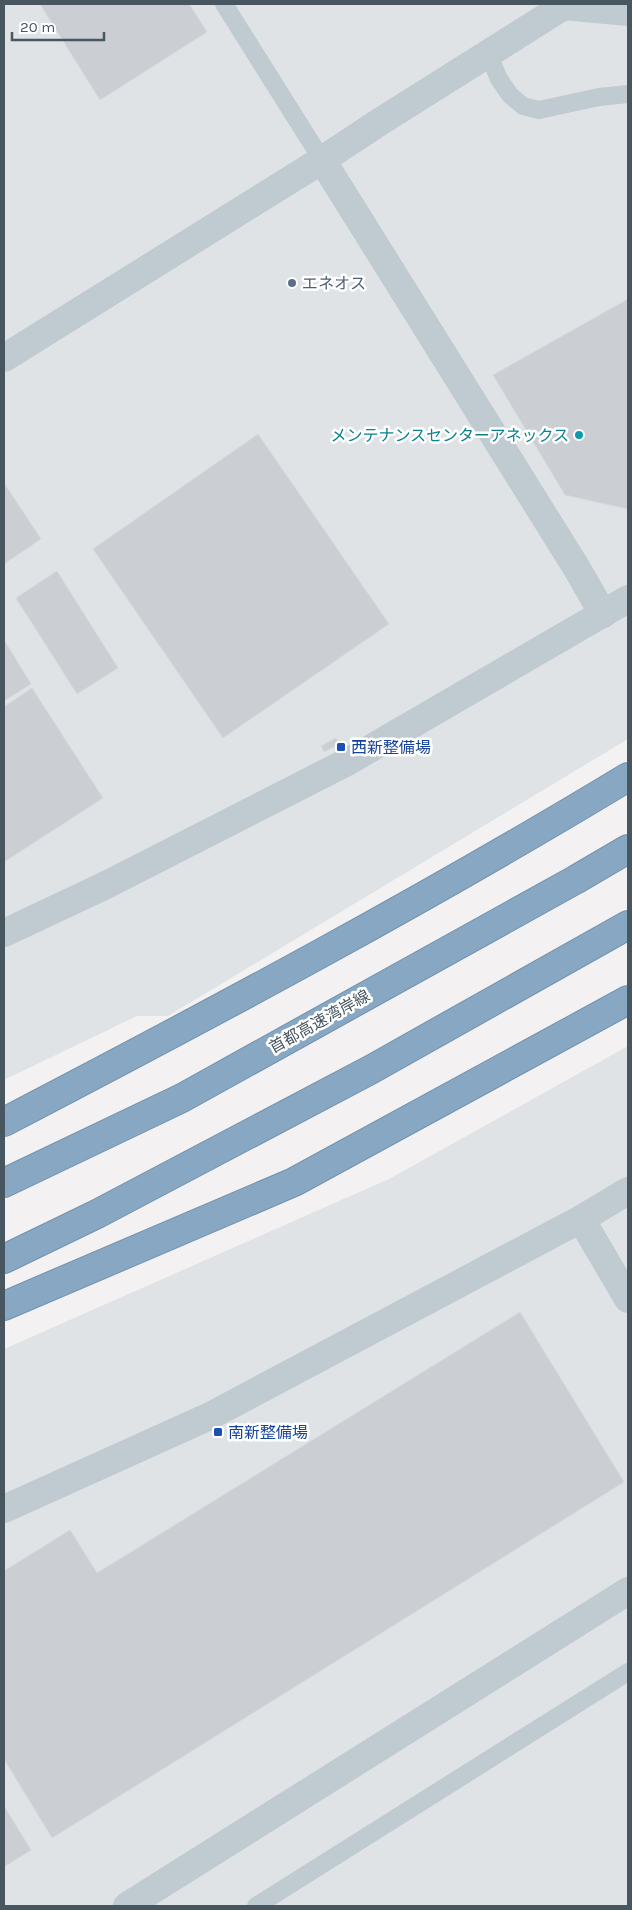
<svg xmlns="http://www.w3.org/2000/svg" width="632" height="1910" font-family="Karla,'Noto Sans JP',sans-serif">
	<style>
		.airport { fill: #e0e3e6 }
		.building { fill: #cbcfd4; stroke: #d5d8dd }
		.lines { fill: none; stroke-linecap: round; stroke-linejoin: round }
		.motorway-casing { stroke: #7292ae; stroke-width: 30 }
		.service { stroke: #bfcad1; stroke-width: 18 }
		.minor { stroke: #bfcad1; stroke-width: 28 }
		.tertiary { stroke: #bfcad1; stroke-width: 28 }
		.motorway { stroke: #87a7c2; stroke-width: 28 }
		.service-dot { fill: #5c6f8a; stroke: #fff; stroke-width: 2 }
		.culture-dot { fill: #0f9aa8; stroke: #fff; stroke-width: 2 }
		.transit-dot { fill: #1a4fb4; stroke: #fff; stroke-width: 2 }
		.labels { text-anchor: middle; stroke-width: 5; stroke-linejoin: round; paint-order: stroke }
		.service-label { font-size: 16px; fill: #4e5e75; stroke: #fff; text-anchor: start }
		.culture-label { font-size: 16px; fill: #0d838f; stroke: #fff; text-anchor: end }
		.transit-label { font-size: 16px; fill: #164399; stroke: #fff; text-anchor: start }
		.street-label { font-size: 16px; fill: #485660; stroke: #fff }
	</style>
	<rect width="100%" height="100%" fill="#f4f1f2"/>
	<g class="airport">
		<path d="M4,4h624v735l-460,277h-31l-133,64z"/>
		<path d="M628,1046v860h-624v-557l385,-170z"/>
	</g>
	<g class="building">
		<path d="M40,4h149l18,28 -107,68z"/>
		<path d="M628,299v210l-63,-14 -72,-120z"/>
		<path d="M258,434l131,190 -166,114 -130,-189z"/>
		<path d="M4,483l37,56 -37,25z"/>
		<path d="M57,571l61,97 -41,26 -61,-96z"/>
		<path d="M4,640l27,44 -27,17z"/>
		<path d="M32,688l71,110 -99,64v-155z"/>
		<path d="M336,738l3,6 -15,8 -3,-6z"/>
		<path d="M520,1312l104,170 -572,356 -48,-79v-188l66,-41 27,43z"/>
		<path d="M4,1806l27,44 -27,17z"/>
	</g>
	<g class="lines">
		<defs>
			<g id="motorway">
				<path d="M4,1122c211,-110 421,-222 624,-345"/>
				<path d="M4,1183l178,-85 393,-218 53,-31"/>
				<path d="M4,1259l93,-45 275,-145 256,-144"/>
				<path d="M4,1306l290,-124 334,-182"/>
			</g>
		</defs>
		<use href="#motorway" class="motorway-casing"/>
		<g class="service">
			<path d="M224,4l98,156"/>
			<path d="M488,53l11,26 11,16 13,11 16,4 60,-13 29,-3"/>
			<path d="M256,1906l372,-234"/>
		</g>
		<path class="minor" d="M563,6l65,6"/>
		<g class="tertiary">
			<path d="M322,160l254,407 27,47"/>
			<path d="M4,358l318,-198 56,-37 189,-119"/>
			<path d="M4,933l102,-48 243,-124 279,-162"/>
			<path d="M581,1219l47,80"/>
			<path d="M4,1509l206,-93 371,-197 47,-28"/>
			<path d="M127,1906l501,-315"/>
		</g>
		<use href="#motorway" class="motorway"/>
	</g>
	<circle class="service-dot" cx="292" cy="283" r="5"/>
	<circle class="culture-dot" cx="579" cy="435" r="5"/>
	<g class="transit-dot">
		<rect x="336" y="742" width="10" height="10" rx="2.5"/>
		<rect x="213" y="1427" width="10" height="10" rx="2.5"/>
	</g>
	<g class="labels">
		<g class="service-label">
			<text x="302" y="289">エネオス</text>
		</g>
		<g class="culture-label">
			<text x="569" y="441">メンテナンスセンターアネックス</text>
		</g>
		<g class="transit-label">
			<text x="351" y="753">西新整備場</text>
			<text x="228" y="1438">南新整備場</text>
		</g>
		<g class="street-label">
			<text transform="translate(319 1021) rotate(-29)" y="6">首都高速湾岸線</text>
		</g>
	</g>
	<rect width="632" height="1910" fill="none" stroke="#485660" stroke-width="10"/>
	<path d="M12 32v8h92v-8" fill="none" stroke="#485660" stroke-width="2.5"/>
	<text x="20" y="32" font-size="15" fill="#485660" stroke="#ffffff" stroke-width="4" paint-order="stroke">20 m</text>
</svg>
